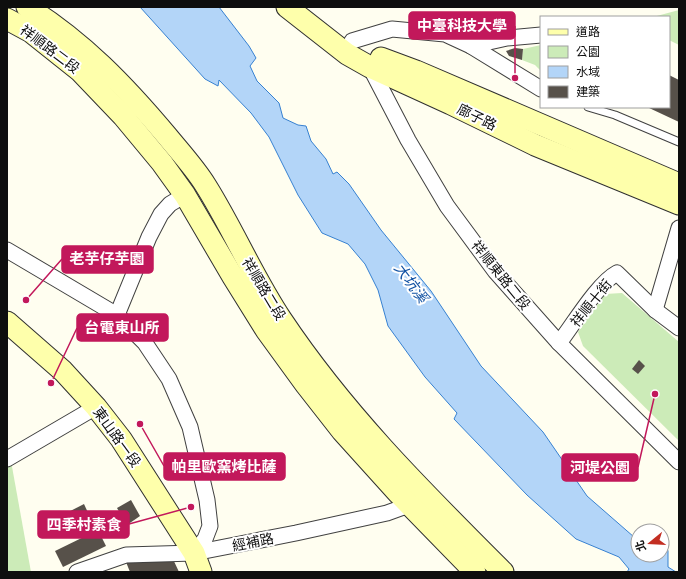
<svg xmlns="http://www.w3.org/2000/svg" width="686" height="579" font-family="'Noto Serif','Noto Sans TC',serif">
	<style>
		.green { fill: #ccebb8 }
		.water { fill: #b3d5f8; stroke: #3781d1 }
		.building { fill: #57514a }
		.lines { fill: none; stroke-linecap: round; stroke-linejoin: round }
		.lane-casing { stroke: #414141; stroke-width: 9 }
		.street-casing { stroke: #414141; stroke-width: 17 }
		.secondary-casing { stroke: #303030; stroke-width: 23 }
		.lane { stroke: #fff; stroke-width: 7 }
		.street { stroke: #fff; stroke-width: 15 }
		.secondary { stroke: #feffab; stroke-width: 21 }
		.labels { text-anchor: middle; stroke-width: 4; stroke-linejoin: round; paint-order: stroke }
		.street-label { font-size: 14px; fill: #0e0e0e; stroke: #fff }
		.water-label { font-size: 15px; font-style: italic; fill: #1353a4; stroke: #fff }
		.leader { fill: none; stroke: #c2185b; stroke-width: 1.5 }
		.callout-dot { fill: #c2185b; stroke: #fff; stroke-width: 1.5 }
		.callout { fill: #c2185b; stroke: #c2185b; stroke-width: 1.5 }
		.callout-label { font-size: 15px; text-anchor: middle; font-weight: bold; fill: #fff }
	</style>
	<rect width="100%" height="100%" fill="#fffef0"/>
	<g class="green">
		<path d="M679,10v35l-10,-5v-23h-16z"/>
		<path d="M541,45v26l-6,-6 -13,-5 1,-11z"/>
		<path d="M622,293l57,49v99l-96,-95 -5,-14 27,-38z"/>
		<path d="M7,446l2,4 22,122h-24z"/>
	</g>
	<path class="water" d="M140,7h79l30,39 7,12 -6,8 7,15 22,22 4,15 15,7 8,1 5,15 15,18 7,15 4,-2 12,12 32,46 50,61 50,75 62,66 44,64 47,41 4,1v17h24v-16h2l4,12v16l8,5h-49l2,-3 -10,-12 -43,-18 -49,-44 -73,-76 3,-6 -32,-36 -37,-51 -10,-36 -13,-26 -17,-20 -26,-11 -24,-38 -29,-58 -18,-24 -32,-33 -1,6 -13,-7z"/>
	<g class="building">
		<path d="M515,48l8,1 -1,11 -13,-4 -3,-5z"/>
		<path d="M669,75l10,5v42l-32,-15h22z"/>
		<path d="M639,360l6,6 -7,8 -6,-5z"/>
		<path d="M131,500l9,16 -13,9 -10,-17z"/>
		<path d="M84,504l6,13 -37,19 -6,-13z"/>
		<path d="M98,530l8,16 -43,21 -8,-16z"/>
		<path d="M172,557l7,15h-49l-4,-10z"/>
	</g>
	<g class="lines">
		<defs>
			<path id="lane" d="M588,107l27,8 64,27"/>
			<g id="street">
				<path d="M352,41l40,-12 53,5 26,12 70,43"/>
				<path d="M471,46l36,-8 34,-3"/>
				<path d="M372,65l-2,2 38,73 39,66 48,65 64,72 120,119"/>
				<path d="M7,250l110,65 28,28 24,36 21,48 17,73 3,26 -5,13 -11,14"/>
				<path d="M655,310l24,-82"/>
				<path d="M117,315l32,-78 12,-23 9,-10 15,-9"/>
				<path d="M559,343c14,-18 39,-60 58,-70l38,37 24,18"/>
				<path d="M7,459l89,-52"/>
				<path d="M77,572l49,-17 68,-2 102,-20 91,-20 22,-8 7,-6"/>
			</g>
			<g id="secondary">
				<path d="M27,7c56,35 98,79 140,129 13,16 28,32 39,50 27,43 47,91 75,133 64,96 142,173 222,253"/>
				<path d="M287,7l60,47 23,13 81,37 84,41 144,59"/>
				<path d="M7,19l24,13 49,39 43,45 39,47 23,32 48,82 33,53 40,55 36,46 56,62 77,79"/>
				<path d="M381,58l35,13 263,113"/>
				<path d="M7,322l56,49 33,36 25,32 73,114 7,19"/>
			</g>
		</defs>
		<use href="#lane" class="lane-casing"/>
		<use href="#street" class="street-casing"/>
		<use href="#secondary" class="secondary-casing"/>
		<use href="#lane" class="lane"/>
		<use href="#street" class="street"/>
		<use href="#secondary" class="secondary"/>
	</g>
	<g class="labels">
		<g class="street-label">
			<text transform="translate(50 49) rotate(37)" y="5">祥順路二段</text>
			<text transform="translate(477 117) rotate(26)" y="5">廍子路</text>
			<text transform="translate(501 275) rotate(51)" y="5">祥順東路二段</text>
			<text transform="translate(264 289) rotate(59)" y="5">祥順路二段</text>
			<text transform="translate(591 303) rotate(-51)" y="5">祥順十街</text>
			<text transform="translate(117 437) rotate(54)" y="5">東山路一段</text>
			<text transform="translate(253 542) rotate(-11)" y="5">經補路</text>
		</g>
		<g class="water-label">
			<text transform="translate(411 283) rotate(53)" y="5">大坑溪</text>
		</g>
	</g>
	<path class="leader" d="M515 78L515 26M26 300L62 259M51 383L77 328M140 424L164 466M655 394L638 467M191 507L129 524"/>
	<g class="callout-dot">
		<circle cx="515" cy="78" r="4"/>
		<circle cx="26" cy="300" r="4"/>
		<circle cx="51" cy="383" r="4"/>
		<circle cx="140" cy="424" r="4"/>
		<circle cx="655" cy="394" r="4"/>
		<circle cx="191" cy="507" r="4"/>
	</g>
	<g class="callout">
		<rect x="409" y="12" width="106" height="27" rx="4"/>
		<rect x="62" y="246" width="91" height="27" rx="4"/>
		<rect x="77" y="314" width="91" height="27" rx="4"/>
		<rect x="164" y="453" width="121" height="27" rx="4"/>
		<rect x="562" y="454" width="76" height="27" rx="4"/>
		<rect x="38" y="511" width="91" height="27" rx="4"/>
	</g>
	<g class="callout-label">
		<text x="462" y="31">中臺科技大學</text>
		<text x="107" y="264">老芋仔芋園</text>
		<text x="122" y="333">台電東山所</text>
		<text x="224" y="472">帕里歐窯烤比薩</text>
		<text x="600" y="473">河堤公園</text>
		<text x="84" y="530">四季村素食</text>
	</g>
	<rect width="686" height="579" fill="none" stroke="#0e0e0e" stroke-width="16"/>
	<rect x="540" y="16" width="130" height="92" fill="#ffffff" stroke="#9f9f9f"/>
	<rect x="548" y="29" width="20" height="6" fill="#feffab" stroke="#9f9f9f"/>
	<text x="576" y="36" font-size="12" fill="#0e0e0e">道路</text>
	<rect x="548" y="46" width="20" height="12" fill="#ccebb8" stroke="#9f9f9f"/>
	<text x="576" y="56" font-size="12" fill="#0e0e0e">公園</text>
	<rect x="548" y="66" width="20" height="12" fill="#b3d5f8" stroke="#9f9f9f"/>
	<text x="576" y="76" font-size="12" fill="#0e0e0e">水域</text>
	<rect x="548" y="86" width="20" height="12" fill="#57514a" stroke="#9f9f9f"/>
	<text x="576" y="96" font-size="12" fill="#0e0e0e">建築</text>
	<g transform="translate(650 543) rotate(252)"><circle r="19" fill="#ffffff" stroke="#9f9f9f"/>
	<path d="M0-3L7 15L0 10L-7 15Z" fill="#c32e22"/>
	<text y="-6" font-size="11" font-weight="bold" text-anchor="middle" fill="#0e0e0e">北</text>
	</g>
</svg>
